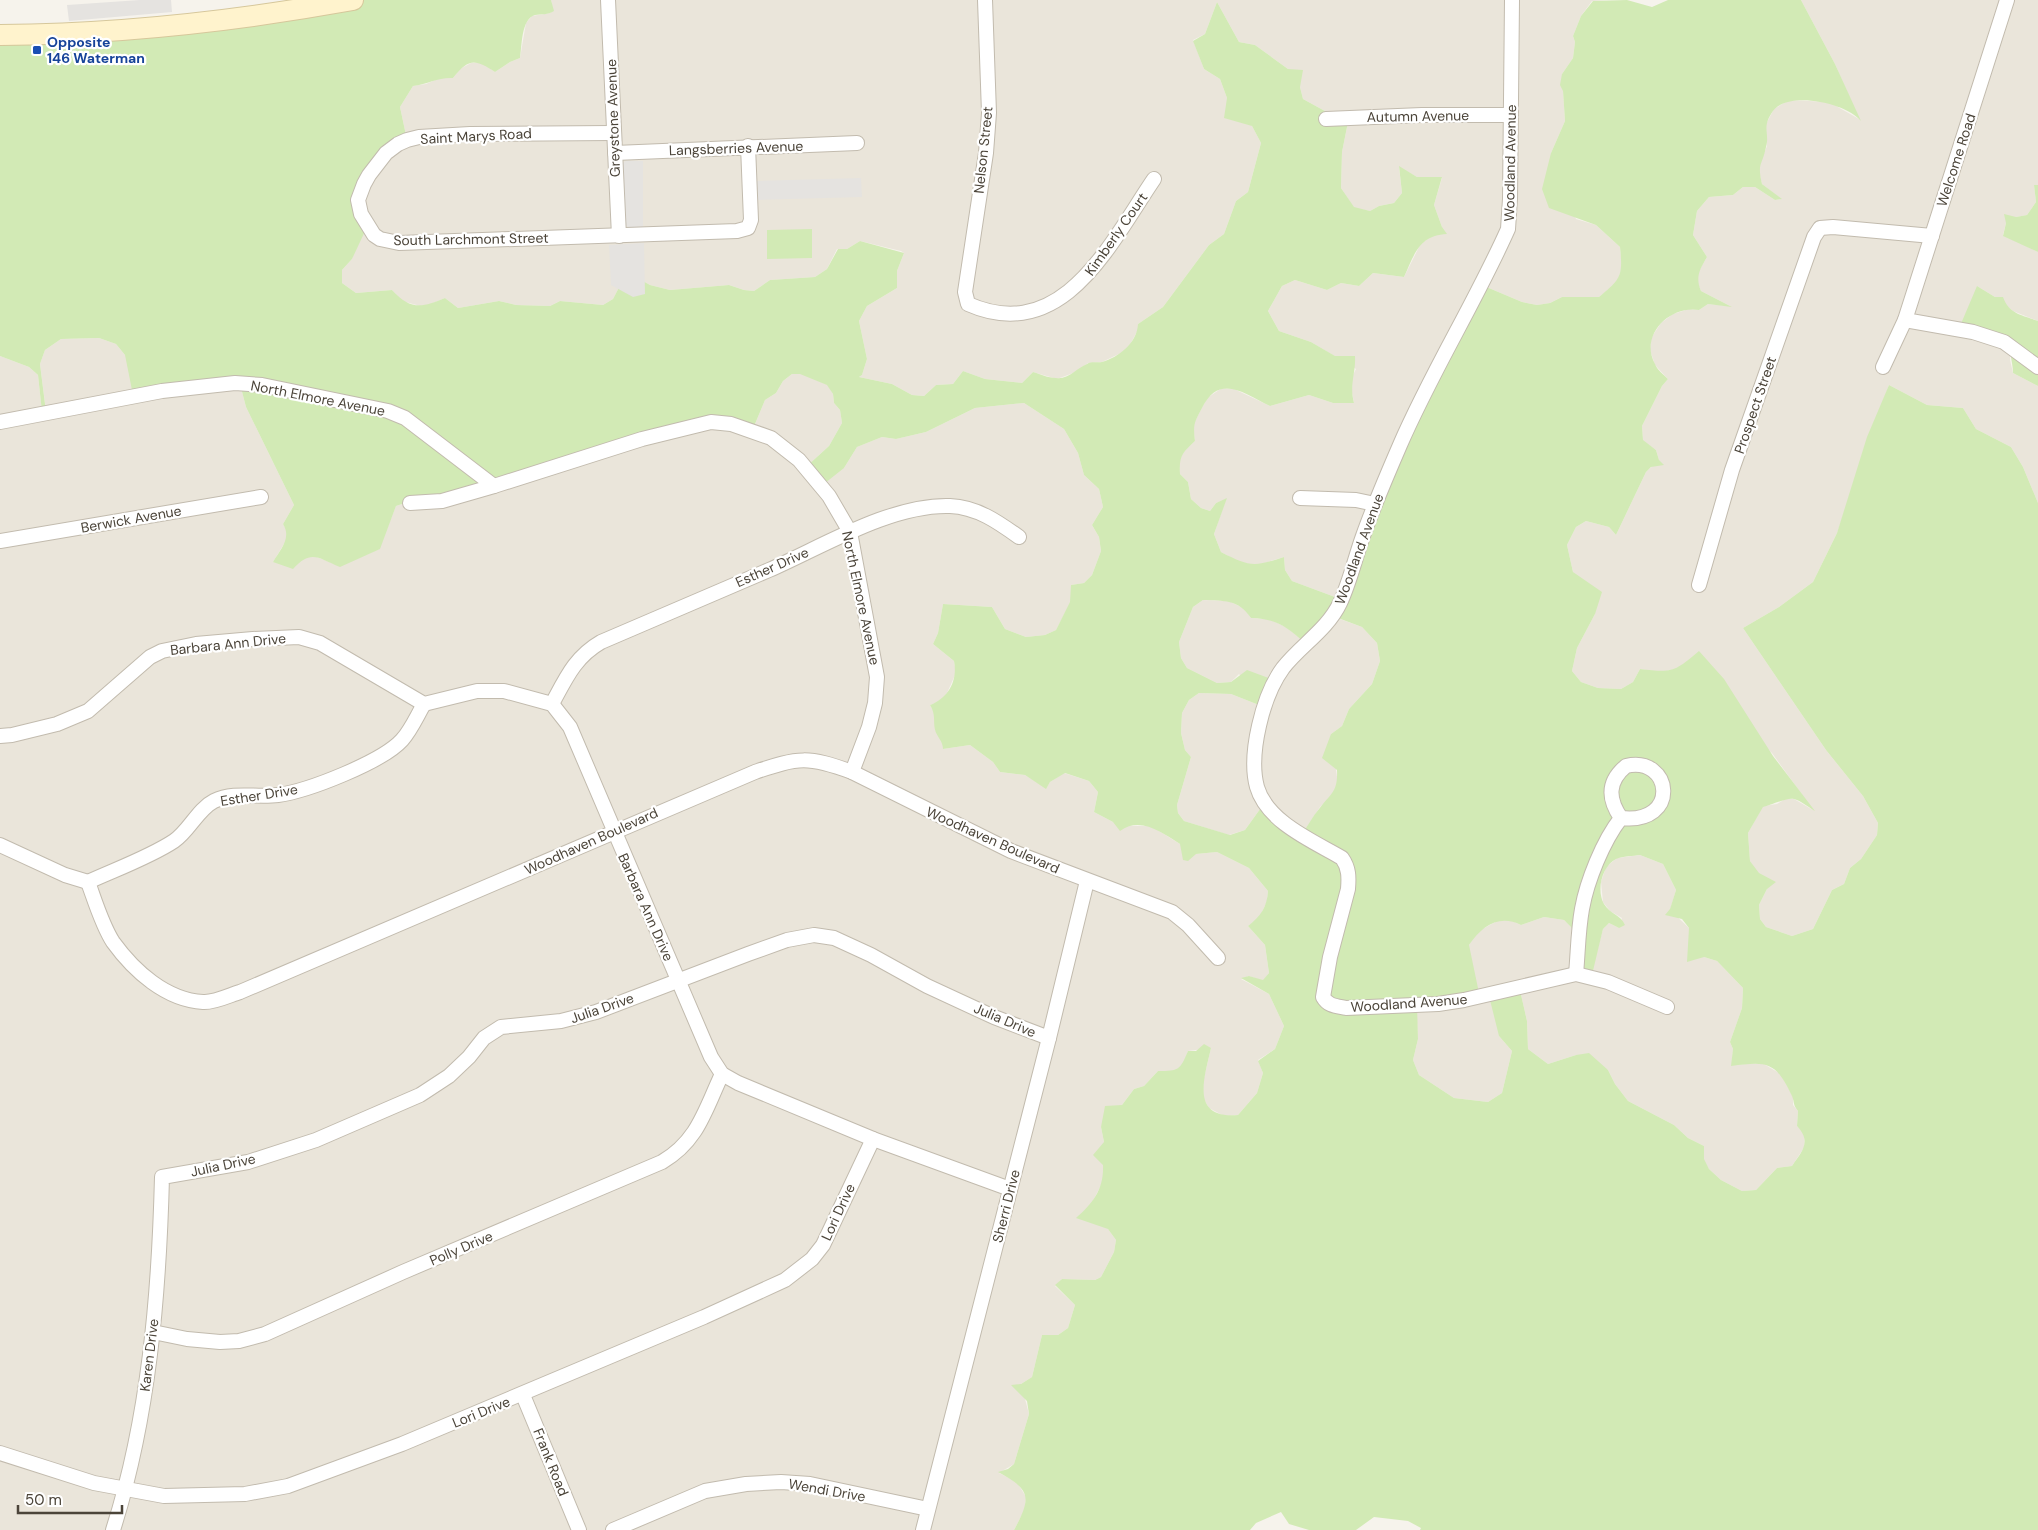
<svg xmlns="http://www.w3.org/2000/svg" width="2038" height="1530" font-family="'DM Sans',sans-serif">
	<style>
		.residential { fill: #eae5da }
		.green { fill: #d2eab5; fill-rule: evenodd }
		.parking { fill: #e5e3e0 }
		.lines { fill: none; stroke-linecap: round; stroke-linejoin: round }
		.street-casing { stroke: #c2bbae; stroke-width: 16 }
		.secondary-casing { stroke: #d6c79b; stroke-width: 22 }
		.street { stroke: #fff; stroke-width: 14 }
		.secondary { stroke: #fff3cd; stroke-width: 20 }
		.transit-dot { fill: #1a4fb4; stroke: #fff; stroke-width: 2 }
		.labels { text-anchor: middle; stroke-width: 4.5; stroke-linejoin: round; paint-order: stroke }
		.transit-label { font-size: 14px; font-weight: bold; fill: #164399; stroke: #fff; text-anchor: start }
		.street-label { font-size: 14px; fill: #4b4439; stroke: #fff }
	</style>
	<rect width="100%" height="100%" fill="#f6f3ec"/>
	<g class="residential">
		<path d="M551,0h1055l-14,1 -11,15 -8,20 2,6 -2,16 -11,16 3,47 -14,32 25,66 20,6 24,22 2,20 -5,16 -18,14h-37l-12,6 -13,2 -15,-3 -45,-19 -142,314 -43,-16 -7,-11 -1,-13 -26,8 -17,-2 -20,-11 -7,-18 12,-35 -10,4 -6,8 -9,-3 -10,-9 -3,-17 -8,-8 -1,-15 6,-9 10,-9 -2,-16 14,-27 15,-10 12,1 36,17 39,-11 24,8h21l-2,-10v-16l4,-8 -45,-27 -32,-11 -11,-20 14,-25 13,-6 32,10 14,-7 18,3 14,-13 31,4 16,-32 22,-18 -8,-22 8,-27 -25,-1 -18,-10 3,26 -8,10 -15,3 -9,5 -16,-3 -13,-20 1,-36 7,-35 -15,-1 -31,-17 -3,-12 -12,-18 -33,-24 -16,-3 -22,-40 -12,32 -12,6 11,29 16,10 7,19 25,28 9,17 -13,49 -12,9 -12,33 -15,11 -46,62 -25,17v6l-10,18 -7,5 -19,9 -14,1 -12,9 -19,7 -24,-7 -11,11 -37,-4 -22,-8 -10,13 -17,1 -12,11 -12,-1 -20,-11 -33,-7 3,-2 5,-16 -8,-38 8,-15 30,-18v-17l7,-18 -3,-2 -41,-10 -13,8h-10l-10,20 -12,8 -45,3 -16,11 -10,-1 -15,-5 -59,5 -20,-5 -23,-13 -14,27 -10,6 -43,-4 -10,5 -34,-1 -17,-4 -41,7 -13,-10 -21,9 -22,-6 -10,-11 -36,3 -14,-10v-13l10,-11 17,-81 38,-38 -7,-33 13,-21 13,-2 16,-7 11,1 7,-9 11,-6 10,-1 14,10 15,-10 10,-4 6,-35 6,-7 18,-3 3,-2z"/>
		<path d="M1801,0h237v185h-4l2,17 -9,13 -11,2 -10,6 -3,12 35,17v69l-25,-10 -18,-14 -18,-11 33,60v14l3,13 25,13v117l-15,-36 -12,-20 -35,-18 -13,-21 -36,-3 -38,-20 -52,148 -24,49 -34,25 -36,21 83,122 37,46 15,27 -1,12 -16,24 -11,9 -6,16 -12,6 -19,39 -21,7 -26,-9 -6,-8 -1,-14 8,-16 -17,-28 -2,-28 15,-27 14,-2 8,-5h9l19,11 -41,-57 -94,-84 -18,3 -20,-3 -7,13 -12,7 -23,-1 -17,-6 -9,-11 5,-23 18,-34 -22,-42 -6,-27 9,-18 10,-6 23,6 7,8 30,-63 13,-12 -3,-10 -13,-9 -1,-15 20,-40 6,-7 -13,-14 -5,-15 1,-12 10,-15 12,-9 16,-5 10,1 9,-6 22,2 -29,-15 -3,-7 -1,-10 10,-17 -14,-22 4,-24 12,-14 24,-2 10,-8h12l20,13 6,-1 -19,-15 -4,-16 9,-22 -2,-20 9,-17 15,-9 40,2 30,17 -24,-55z"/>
		<path d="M99,338l17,6 9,11 115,29 6,23 48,98 -11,19 4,6v9l-14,23 41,-6 26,10 39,-17 17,-43 18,-6 284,-73 54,4 13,-31 11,-7 7,-12 9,-7 8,-1 28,12 5,9 1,9 6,7 2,13 -13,23 -22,20 37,2 13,-21 25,-10 14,2 30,-7 49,-24 49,-5 40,26 14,24 6,22 15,14 4,18 -11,18 7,12 2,14 -9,24 -8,8 -13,2v17l-15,28 -11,5 -19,2 -21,-8 -13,-22 -49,-3 -5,29 -5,11 21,17 2,12 -9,20 -6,8 -11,4 5,9v16l8,12v7l27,-4 23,17 7,10 25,3 21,13 4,-6 14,-9 25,8 9,11 -4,20 19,10 15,4h23l45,28 21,-2 32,16 19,23 -1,11 -8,16 -11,8 17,19 4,28 -6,8 -14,-5 -8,3 28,15 15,32 -9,23 -17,11 5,13 -6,20 -19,22 -14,1 -15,-8 -6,-10v-16l8,-34 -23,3 -5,14 -7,6h-18l-14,15 -10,3 -12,16 -21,22 3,15v37l-13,26 25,35 -2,12 -13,25 -6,3 -33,-1 -7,7 20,19 -7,23 -10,7h-16l-10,42 -11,7 8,30 -15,50 -15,9 18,9 9,15 -1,12 -11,21h-1014v-1174l29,11 9,8 4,37 4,-1 -6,-47 5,-14 16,-11z"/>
		<path d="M1203,600l26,1 16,8 6,9 18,1 19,9 16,14 25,-27 33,12 15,16 3,18 -8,23 -23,25 -7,17 -11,8 7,50 -7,13 -11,10 -17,26 -40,-28 -18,25 -16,5 -45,-14 -6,-8 -1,-8 14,-48 -6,-7 -4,-17 1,-20 7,-13 10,-7 32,1 33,13 -25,-33 -8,8 -14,1 -30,-15 -6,-10 -2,-16 14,-35z"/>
		<path d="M1640,855l23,9 13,26 -6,20 19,18 15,29 13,4 26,27 -1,20 -12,34 3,7 -1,16 30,-2 19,11 12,23v8l5,6 -1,15 7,7 1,13 -13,20 -15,2 -21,22 -14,1 -21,-11 -12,-11 -6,-10 1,-13 -16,-8 -14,-13 -46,-24 -13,-17 -7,-14 -32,-15 -28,9 -20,-15 -1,-28 -8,-35 -20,50 13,15 -10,42 -14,9 -34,-4 -35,-23 -6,-15 5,-21 -2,-35 53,-59 8,-13 22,-12h12l10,5 23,-8 20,3 7,7 19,51 13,-49 6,-6 10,5 3,-10 -12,-7 -7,-9 -2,-20 5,-15 11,-9z"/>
	</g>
	<g class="green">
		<path d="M357,0h194l3,11c-6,4 -13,3 -19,4 -14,4 -13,31 -15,43l-10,4 -15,10c-20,-13 -26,-14 -42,6 -14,-1 -25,6 -40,8l-13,21 7,33 -20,14 -24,38 4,35 -15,32 -10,11v13l14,10 36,-3c18,20 30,18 53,8l13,10 41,-7 17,4 34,1 10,-5 43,4 10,-6 14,-27 23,13 20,5 59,-5 15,5 10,1 16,-11 45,-3 12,-8 11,-20h9l13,-8 44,12 -7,18v17l-30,18 -8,15 8,38 -5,16 -3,2 33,7 20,11 12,1 12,-11 17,-1 10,-13 22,8 37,4 11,-11c7,2 15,6 23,6 12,2 21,-10 31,-14 4,-3 11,-1 15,-2 17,-5 35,-19 36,-38l25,-17 46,-62 15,-11 12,-33 12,-9 13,-49 -9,-17 -28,-8 3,-20 -7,-19 -16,-10 -11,-28 12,-7 12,-32 22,40 16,3 33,24 15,1 -3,17 3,12 31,17 15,1 -7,35 -1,36 13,19 16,4 9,-5 15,-3 8,-10 -3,-27 18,11h25l-8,28 8,22 5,7c-28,1 -33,21 -43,43l-31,-4 -14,13 -18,-3 -14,7 -32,-10 -13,6 -14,25 11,20 32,11 24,14h20c1,17 -6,29 -1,47h-21l-24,-8 -39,11c-26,-13 -51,-33 -68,2 -8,15 -9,16 -7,33 -13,12 -16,15 -15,33l8,8 3,17 10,9 9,3 6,-8 11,-5 -13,36 7,18c29,15 33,15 63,5l1,13 7,11 43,16 142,-314 45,19 15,3 13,-2 12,-6h37c22,-18 24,-21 21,-50l-24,-22 -47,-17 -7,-19 9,-36 14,-32 -2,-30 -3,-6 2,-11 11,-16 2,-16 -2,-6 8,-20 12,-15 34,-1 25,7 16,-7h133l34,64 26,57c-14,-18 -73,-31 -88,-10 -12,17 -3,21 -7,36 -4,20 -9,15 -4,37l20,15 -7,1 -20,-13h-12l-10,8 -24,2 -12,14 -4,24 14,22c-7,12 -12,20 -6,34l31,16 -24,-3 -9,6c-29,-5 -60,25 -44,54 2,6 9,11 13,15l-6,7 -20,40 1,14 13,10 3,10 5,5 -13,2 -5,5 -30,63 -7,-8 -23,-6 -10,6 -9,18 6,27 29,20 -7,22 -18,34 -5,23 9,11 17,6 23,1 12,-7 7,-13c33,4 34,3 59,-18l25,28 49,77 42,55c-7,-4 -15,-11 -21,-12 -6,-2 -23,6 -31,8l-15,26 2,28 9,12 17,9 -9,7 -8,16 1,14 6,8 26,9 21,-7 19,-39 12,-6 6,-16 11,-9 16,-24 1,-12 -15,-27 -37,-46 -83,-122 36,-21 34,-25 24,-49 30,-96 22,-52 38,20 36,3 13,21 35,18 12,20 15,36v1027h-618l1,-2 -13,-7 -34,-4 -18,13h-47l-20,-6 -8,-12 -25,11 -6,7h-236c17,-32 18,-40 -16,-58l10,-3 6,-5 15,-50 -2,-13 -16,-16 10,-1 11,-7 10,-42h16l10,-7 7,-23 -20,-20 7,-6 33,1 6,-3 13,-25 2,-12 -8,-11 -32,-11c17,-15 28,-29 27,-53l-10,-10 11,-13 -3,-15 4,-21 17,-1 12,-16 10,-3 14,-15c21,0 22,-1 30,-20h8l8,-7 7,4c-7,31 -21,71 27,67l19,-22 6,-20 -5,-12 17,-12 9,-23 -15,-32 -28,-16 8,-2 14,4 6,-7 -4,-28 -17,-19c13,-10 19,-19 20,-35l-19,-23 -32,-16 -21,2 -8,7 -5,-1 -3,-16c-18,-11 -39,-28 -60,-13l-7,-9 -19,-10 4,-20 -9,-11 -24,-8 -15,9 -4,7 -21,-14 -25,-3 -7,-10 -23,-17 -27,4c0,-8 -6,-12 -8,-19 -2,-10 1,-15 -5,-25 18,-7 28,-24 24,-44l-21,-17 5,-11 5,-29 49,3 13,22 21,8 19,-2 11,-5 14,-28 1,-17 13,-2 8,-8 9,-24 -2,-14 -7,-12 11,-18 -4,-18 -15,-14 -6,-22 -14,-24 -40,-26 -49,5 -49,24 -30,7 -14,-2 -25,10 -13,21 -24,19 -13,-21 22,-20 13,-23 -2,-13 -6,-7 -1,-9 -6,-9 -27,-11h-8l-9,7 -7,12 -11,7 -13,31 -47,-5 -222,62 -69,12 -18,6 -16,43 -40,18c-22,-9 -29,-18 -47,2l-20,-7c7,-12 19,-24 10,-38l11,-19 -48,-98 -6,-23 -107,11 -8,-40 -9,-11 -17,-6 -38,1 -16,11 -5,14 6,48h-4l-4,-37 -9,-8 -29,-11v-320zM1203,600c21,1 35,-1 48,18 26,1 34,8 53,24l26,-27 32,12 15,16 3,18 -8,23 -23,25 -7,17 -11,8 -9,24 15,12c1,22 -6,23 -18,39 -6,7 -11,16 -16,24l-40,-28 -18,25 -15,5 -46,-14 -6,-8 -1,-8 14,-48 -6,-7 -4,-17 1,-20 7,-13 10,-7 32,1 33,13 10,-27 -27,-10 -16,12 -14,1 -30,-15 -6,-10 -2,-16 14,-35zM1640,855l23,9 13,26 -6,19 -5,6 17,4 7,9 -2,34 17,-5 13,4 26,27 -1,20 -12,34 3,7 -2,17c34,-4 44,-6 60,28 4,7 1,10 7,17l-1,15c15,16 5,25 -5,40l-15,2 -21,22 -14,1 -21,-11 -12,-11 -5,-10v-13l-16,-8 -14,-13 -46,-24 -13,-17 -7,-14 -19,-17 -13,2 -28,9 -20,-15 -1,-28 -8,-35 -30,10 10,40 13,15 -10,42 -14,9 -34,-4 -35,-23 -6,-15 5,-21 -1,-35 62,-11 -10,-48c13,-19 30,-31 52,-20l23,-8 20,3 7,7 6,14 -3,37 17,1 12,-50 6,-6 10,5 6,-3c-5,-11 -15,-11 -21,-21 -8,-14 -2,-38 12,-45 7,-3 17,-3 24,-4z"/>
		<path d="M2034,185h4v67l-35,-16 3,-13 -2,-9 12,3 11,-2 9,-13z"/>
		<path d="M812,229v29l-45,1v-29z"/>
		<path d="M1977,286l18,11h8c6,17 19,18 35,24v65l-25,-13c0,-9 -3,-17 -3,-27l-50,-20z"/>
	</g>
	<g class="parking">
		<path d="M140,0h31l1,12 -103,9 -2,-16z"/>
		<path d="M626,161h17v67h-14l-5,-4 -3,-60z"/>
		<path d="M861,178l1,19 -105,3v-19z"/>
		<path d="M644,243l1,51 -12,3 -22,-12 -2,-40z"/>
	</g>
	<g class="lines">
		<defs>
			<g id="street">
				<path d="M608,0l11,236"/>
				<path d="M985,0l4,113 -3,40 -21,139 3,12c95,42 143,-62 186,-125"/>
				<path d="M1512,0l-2,199 -2,30c-33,74 -76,142 -108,216 -13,30 -26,60 -37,91 -8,22 -13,46 -23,67 -13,27 -39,42 -57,65 -20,27 -35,86 -26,119 10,35 56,54 85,71 7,10 7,19 6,31l-18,68 -7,40c5,9 13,9 23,11l92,-4 26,-4 112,-26 32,8 59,25"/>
				<path d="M1326,119l96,-4h89"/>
				<path d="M613,133l-143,1 -51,3 -12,3 -9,4 -12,9 -17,22 -5,9 -6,16 3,14 13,21 6,4 19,4 338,-12 11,-3 3,-8 -3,-74"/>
				<path d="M615,153l242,-10"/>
				<path d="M1905,320l68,12 31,10 34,25"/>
				<path d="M1883,367l22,-47 102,-320"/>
				<path d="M0,422l162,-31 73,-8 27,2 126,26 17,7 89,68"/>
				<path d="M1300,498l56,2 19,4"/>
				<path d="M410,503l32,-2 52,-15 148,-47 69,-17 20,2 40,14 28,22 30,36 21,36 27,145 -2,26 -6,24 -17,45"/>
				<path d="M0,541l261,-44"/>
				<path d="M1699,585l33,-115 82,-233 6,-9 13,-1 99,9"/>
				<path d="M552,704c14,-26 23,-47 49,-62 56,-24 112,-48 168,-72 53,-23 122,-66 181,-64 27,1 48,16 69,31"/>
				<path d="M0,736l12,-1 45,-11 31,-13 62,-54 12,-6 34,-7 57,-5 46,-2 21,6 104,61 53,-13h27l48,13 18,23 141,330 11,17 16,9 135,56 137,50"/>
				<path d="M0,845l65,30 23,7"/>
				<path d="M88,882c7,19 14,43 25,60 21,29 53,58 90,60 11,1 27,-7 37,-10l515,-220c44,-15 53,-16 97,0l159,79 161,61 16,13 30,33"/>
				<path d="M88,882c26,-12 62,-25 86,-41 15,-10 24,-32 40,-40 21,-10 42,-3 64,-6 30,-4 104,-33 124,-55 9,-10 15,-24 22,-36"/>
				<path d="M1576,974c2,-21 2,-43 6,-65 5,-28 21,-68 39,-91 60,7 51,-63 5,-52 -19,16 -18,33 -5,52"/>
				<path d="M153,1332l34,7 33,3 19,-1 26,-7 138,-62 259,-110c36,-21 43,-52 60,-88"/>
				<path d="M523,1395l56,135"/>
				<path d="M0,1453l94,30 70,13 81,-2 43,-8 114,-42 302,-127 81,-37 27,-21 11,-14 50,-106"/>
				<path d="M113,1530c36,-113 46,-235 49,-353l86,-15 68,-22 104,-45 29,-19 20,-19 15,-19 17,-11 60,-6 35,-9 152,-58 39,-14 27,-5 20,3 37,17 56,31 67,31 55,21"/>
				<path d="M613,1530l92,-39 41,-7 35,-2 29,2 118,25"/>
				<path d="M923,1530l126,-492 38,-157"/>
			</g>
			<path id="secondary" d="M0,35c119,-1 237,-14 353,-35"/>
		</defs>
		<use href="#street" class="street-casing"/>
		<use href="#secondary" class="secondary-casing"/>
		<use href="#street" class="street"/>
		<use href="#secondary" class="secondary"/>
	</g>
	<rect class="transit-dot" x="32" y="45" width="10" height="10" rx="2.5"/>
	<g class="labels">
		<g class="transit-label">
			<text x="47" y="47">Opposite<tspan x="47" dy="16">146 Waterman</tspan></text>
		</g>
		<g class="street-label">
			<text transform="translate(1418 116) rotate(-1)" y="5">Autumn Avenue</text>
			<text transform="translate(613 118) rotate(-92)" y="5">Greystone Avenue</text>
			<text transform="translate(476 136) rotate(-3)" y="5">Saint Marys Road</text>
			<text transform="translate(736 148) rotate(-2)" y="5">Langsberries Avenue</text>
			<text transform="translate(983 150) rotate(-84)" y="5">Nelson Street</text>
			<text transform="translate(1956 160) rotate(-72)" y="5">Welcome Road</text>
			<text transform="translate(1510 163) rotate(-89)" y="5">Woodland Avenue</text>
			<text transform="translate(1116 234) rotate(-55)" y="5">Kimberly Court</text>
			<text transform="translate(471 239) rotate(-1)" y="5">South Larchmont Street</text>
			<text transform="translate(318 398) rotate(11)" y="5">North Elmore Avenue</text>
			<text transform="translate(1755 405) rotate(-71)" y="5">Prospect Street</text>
			<text transform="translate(131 519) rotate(-10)" y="5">Berwick Avenue</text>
			<text transform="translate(1359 549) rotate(-70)" y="5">Woodland Avenue</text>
			<text transform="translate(772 567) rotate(-24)" y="5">Esther Drive</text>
			<text transform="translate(861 598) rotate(78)" y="5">North Elmore Avenue</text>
			<text transform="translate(228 644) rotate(-6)" y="5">Barbara Ann Drive</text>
			<text transform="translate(259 795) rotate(-9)" y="5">Esther Drive</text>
			<text transform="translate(993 840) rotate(24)" y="5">Woodhaven Boulevard</text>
			<text transform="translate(591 841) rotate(-24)" y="5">Woodhaven Boulevard</text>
			<text transform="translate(646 907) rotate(66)" y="5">Barbara Ann Drive</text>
			<text transform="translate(1409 1003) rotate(-4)" y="5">Woodland Avenue</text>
			<text transform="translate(602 1008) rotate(-19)" y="5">Julia Drive</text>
			<text transform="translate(1005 1020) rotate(23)" y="5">Julia Drive</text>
			<text transform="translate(223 1165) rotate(-12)" y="5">Julia Drive</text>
			<text transform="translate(1006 1206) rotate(-76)" y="5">Sherri Drive</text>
			<text transform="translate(838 1212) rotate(-65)" y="5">Lori Drive</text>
			<text transform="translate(461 1248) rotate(-23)" y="5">Polly Drive</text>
			<text transform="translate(149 1355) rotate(-83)" y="5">Karen Drive</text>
			<text transform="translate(481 1412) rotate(-22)" y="5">Lori Drive</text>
			<text transform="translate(551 1462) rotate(68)" y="5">Frank Road</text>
			<text transform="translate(827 1490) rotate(10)" y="5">Wendi Drive</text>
		</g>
	</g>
	<path d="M18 1505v8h104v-8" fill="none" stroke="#4b4439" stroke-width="2.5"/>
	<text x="25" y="1505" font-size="15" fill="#4b4439" stroke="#ffffff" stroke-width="4" paint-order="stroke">50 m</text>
</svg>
